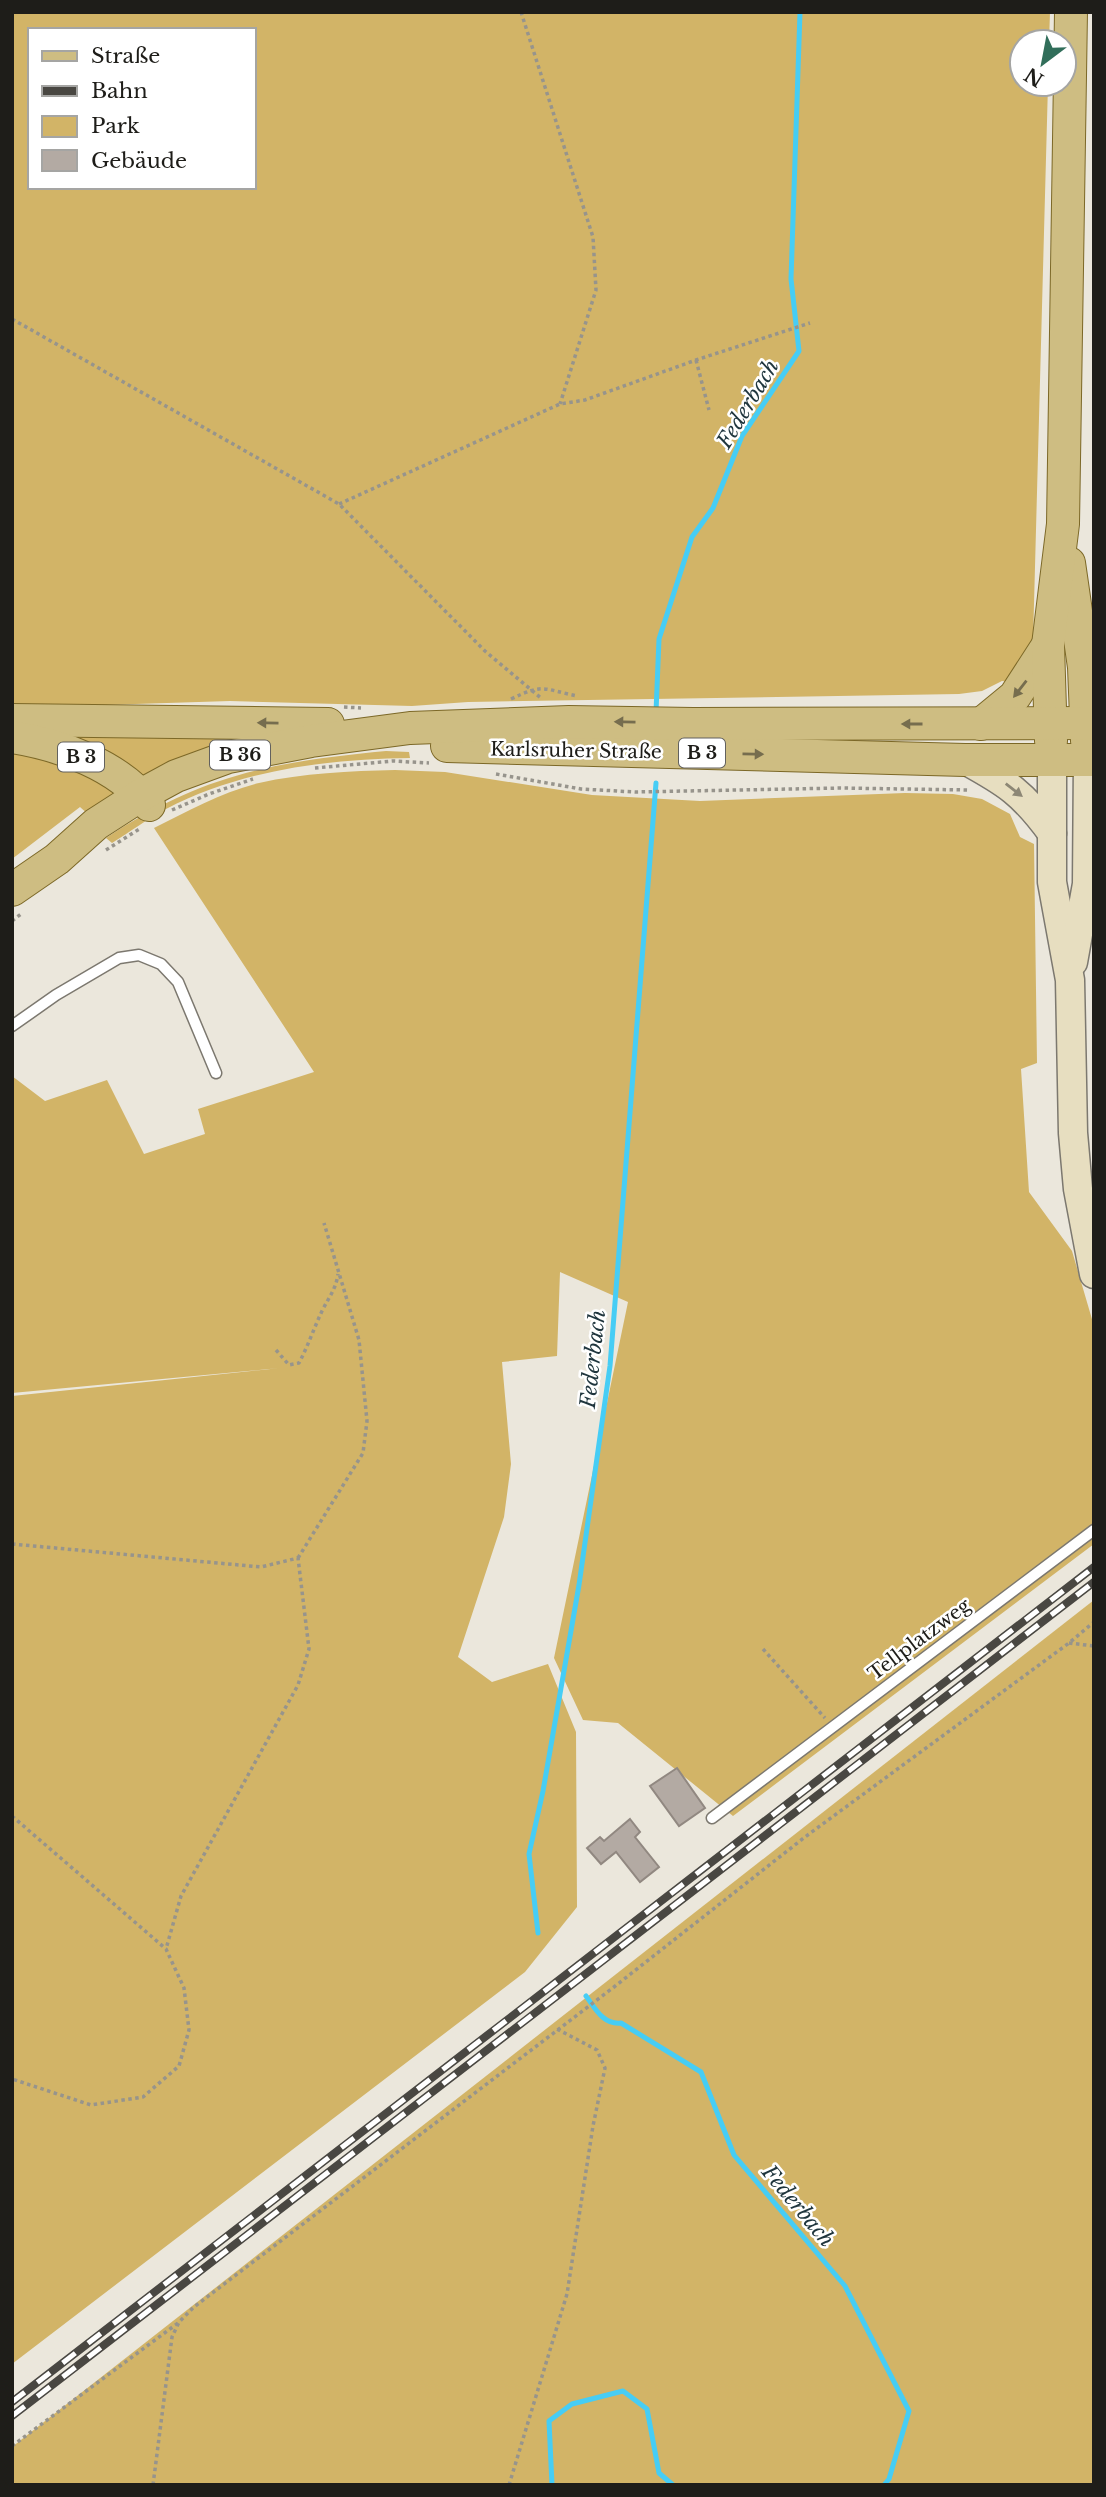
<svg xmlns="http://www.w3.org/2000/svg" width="1106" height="2497" font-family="'Libre Baskerville',serif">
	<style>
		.green { fill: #d2b467; fill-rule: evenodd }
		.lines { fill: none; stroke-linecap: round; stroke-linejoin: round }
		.stream { stroke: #46cdf5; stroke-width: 5 }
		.building { fill: #b3aaa3; stroke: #918881; stroke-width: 2 }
		.service-casing { stroke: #7c786f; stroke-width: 13 }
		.secondary-casing { stroke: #7c786f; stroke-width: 31 }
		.primary-casing { stroke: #7c6827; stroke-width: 34 }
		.path { stroke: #97948c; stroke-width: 3.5; stroke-dasharray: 3.5 3.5; stroke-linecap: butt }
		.service { stroke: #fff; stroke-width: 10 }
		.secondary { stroke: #e7dec0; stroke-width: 28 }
		.primary { stroke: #cebd82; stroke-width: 32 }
		.rail-casing { stroke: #494742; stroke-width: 8 }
		.rail { stroke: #fff; stroke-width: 5; stroke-dasharray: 16; stroke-linecap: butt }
		.oneway { fill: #766d4e }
		.oneway2 { fill: #8d8775 }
		.labels { text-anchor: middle; stroke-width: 5; stroke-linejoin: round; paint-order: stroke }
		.shield { fill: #fff; stroke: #62615e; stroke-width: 2 }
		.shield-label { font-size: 18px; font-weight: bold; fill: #1e1d19 }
		.street-label { font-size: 19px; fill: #1e1d19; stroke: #fff }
		.water-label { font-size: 21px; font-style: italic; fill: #1f353d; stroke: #fff }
	</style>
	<rect width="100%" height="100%" fill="#ebe7dc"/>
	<g class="green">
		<path d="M12,12h1038l-1,30h-27v42h26l-15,557 -16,42 -15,-2 -20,10 -23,3 -491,8 -56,4 -182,-5 -126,4h-92zM30,30h224v157h-224z"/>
		<path d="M265,730l-77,25 -43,22 -101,-42z"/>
		<path d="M12,743l32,7 73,42 -28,23 -9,-8 -68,52z"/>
		<path d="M386,751l23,1 1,6c-83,1 -169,12 -244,51 -19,10 -36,23 -54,34l-6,-5c96,-64 168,-76 280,-87z"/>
		<path d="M395,770l50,2 147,23 108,6 205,-8 48,1 29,5 28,15 10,23 14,7 3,219 -16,6 8,123 43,59 22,75v218l-361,272 -115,-93 -35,-3 -29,-62 74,-356 -68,-30 -3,84 -55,6 9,102 -7,53 -46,140 34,25 56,-18 28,68 1,175 -52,65 -513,392v-968l268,-28 -268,25v-317l33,25 62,-21 37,74 61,-20 -7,-25 116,-37 -160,-244c34,-17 68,-36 105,-45 44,-10 91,-12 136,-13z"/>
		<path d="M1094,1600v885h-1082v-38z"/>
	</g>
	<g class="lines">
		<g class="stream">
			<path d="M656,712l3,-73 33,-102 21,-29 29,-72 57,-85 -8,-72 9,-267"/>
			<path d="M538,1933l-9,-79 14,-63 36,-206 31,-219 46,-583"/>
			<path d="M586,1996c9,12 17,29 35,27l80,49 33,83 111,131 64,125 -20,68 -5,6"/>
			<path d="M552,2485l-3,-64 23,-17 51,-13 24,18 12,64 14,12"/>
		</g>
	</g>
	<g class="building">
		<path d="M677,1768l28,40 -26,18 -29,-40z"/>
		<path d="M630,1819l10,13 -5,5 24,30 -19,15 -24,-30 -15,12 -14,-16 13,-11 4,4z"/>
	</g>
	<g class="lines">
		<defs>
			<g id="service">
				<path d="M12,1026l44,-31 63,-37 20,-3 22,9 17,18 38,91"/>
				<path d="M712,1818l382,-288"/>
			</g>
			<g id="secondary">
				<path d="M965,760c42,23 58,33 87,73"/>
				<path d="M1052,760v122l18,98 3,153 5,56 16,85"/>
				<path d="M1073,962l14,-78 1,-124"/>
			</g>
			<g id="primary">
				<path d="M1069,563l15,104 3,74"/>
				<path d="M12,720l316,4"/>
				<path d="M981,724l34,-28 33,-51"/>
				<path d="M12,737c49,8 106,28 137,68"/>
				<path d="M1051,741l-3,-96 15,-121 8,-512"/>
				<path d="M447,746l518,14h129"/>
				<path d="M12,890l45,-31 39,-35 45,-29 35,-19 52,-19 83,-16 99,-13 159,-6 124,2 401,-1"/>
			</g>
		</defs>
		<use href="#service" class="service-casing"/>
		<use href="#secondary" class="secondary-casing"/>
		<use href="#primary" class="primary-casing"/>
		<g class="path">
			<path d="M521,12l72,225 3,53 -36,114"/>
			<path d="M12,319l327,185 146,147 56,47"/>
			<path d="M696,360l13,50"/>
			<path d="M339,504l221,-100 25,-4 111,-40 114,-37"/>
			<path d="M511,699c33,-16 32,-10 66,-3"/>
			<path d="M344,707l17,1"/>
			<path d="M315,768l78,-7 36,2"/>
			<path d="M496,774l85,15 54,3 206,-4 128,2"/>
			<path d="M172,810l37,-16 44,-15"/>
			<path d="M106,850l35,-22"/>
			<path d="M12,921l9,-7"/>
			<path d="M276,1350l13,15 10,-2c9,-17 15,-35 23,-52 7,-14 14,-22 16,-37"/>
			<path d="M12,1544l249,23 37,-9 11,91 -11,36 -117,211 -15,53"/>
			<path d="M298,1558l65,-105 4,-32 -8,-81 -35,-117"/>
			<path d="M1069,1643l25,3"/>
			<path d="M763,1649l62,69"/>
			<path d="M12,1816l154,133 18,39 5,42 -10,36 -36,31 -52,8 -79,-26"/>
			<path d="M12,2446l166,-123"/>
			<path d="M153,2485l19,-148 7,-15 15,-15 420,-320 191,-150 264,-194 25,-21"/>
			<path d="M509,2485l58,-191 26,-168 12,-58 -8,-18 -40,-21"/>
		</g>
		<use href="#service" class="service"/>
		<use href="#secondary" class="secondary"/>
		<use href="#primary" class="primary"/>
		<defs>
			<g id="rail">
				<path d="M12,2402l1082,-835"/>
				<path d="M12,2416l1082,-834"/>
			</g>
		</defs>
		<use href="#rail" class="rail-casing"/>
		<use href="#rail" class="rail"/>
	</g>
	<defs><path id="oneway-solid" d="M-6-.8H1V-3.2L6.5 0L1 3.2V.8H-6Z" transform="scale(1.75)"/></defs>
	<g class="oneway">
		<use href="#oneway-solid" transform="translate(1020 689) rotate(128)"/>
		<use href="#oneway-solid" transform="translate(625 722) rotate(-179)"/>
		<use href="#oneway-solid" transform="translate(268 723) rotate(-179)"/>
		<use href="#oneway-solid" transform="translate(912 724) rotate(180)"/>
		<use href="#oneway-solid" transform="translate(753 754) rotate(1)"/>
	</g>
	<use class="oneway2" href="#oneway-solid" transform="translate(1014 790) rotate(38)"/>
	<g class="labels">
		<g class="shield">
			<rect x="679" y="738.5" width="46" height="29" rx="5"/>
			<rect x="210" y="740.5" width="60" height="29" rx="5"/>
			<rect x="58" y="742.5" width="46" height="29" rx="5"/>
		</g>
		<g class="shield-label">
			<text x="702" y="759">B 3</text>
			<text x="240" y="761">B 36</text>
			<text x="81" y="763">B 3</text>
		</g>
		<g class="street-label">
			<text transform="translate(576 750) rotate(1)" y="7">Karlsruher Straße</text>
			<text transform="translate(919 1639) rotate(-37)" y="7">Tellplatzweg</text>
		</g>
		<g class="water-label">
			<text transform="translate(748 404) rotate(-59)" y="7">Federbach</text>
			<text transform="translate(593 1359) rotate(-84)" y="7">Federbach</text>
			<text transform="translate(798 2206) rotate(50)" y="7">Federbach</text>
		</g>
	</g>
	<rect width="1106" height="2497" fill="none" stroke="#1e1d19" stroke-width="28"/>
	<rect x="28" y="28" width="228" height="161" fill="#ffffff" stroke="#a5a5a3" stroke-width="2"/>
	<rect x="42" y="51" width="35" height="10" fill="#cebd82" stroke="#a5a5a3" stroke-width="2"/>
	<text x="91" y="63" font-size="21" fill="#1e1d19">Straße</text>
	<rect x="42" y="86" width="35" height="10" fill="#494742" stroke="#a5a5a3" stroke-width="2"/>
	<text x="91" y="98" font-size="21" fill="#1e1d19">Bahn</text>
	<rect x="42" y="116" width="35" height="21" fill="#d2b467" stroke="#a5a5a3" stroke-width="2"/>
	<text x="91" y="133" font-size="21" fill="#1e1d19">Park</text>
	<rect x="42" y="150" width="35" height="21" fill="#b3aaa3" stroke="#a5a5a3" stroke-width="2"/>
	<text x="91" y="168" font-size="21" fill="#1e1d19">Gebäude</text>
	<g transform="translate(1043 63) rotate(212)"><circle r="33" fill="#ffffff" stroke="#a5a5a3" stroke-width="2"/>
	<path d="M0-5L12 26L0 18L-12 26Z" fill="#316e5a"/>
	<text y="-10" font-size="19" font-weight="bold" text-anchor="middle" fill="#1e1d19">N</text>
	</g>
</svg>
